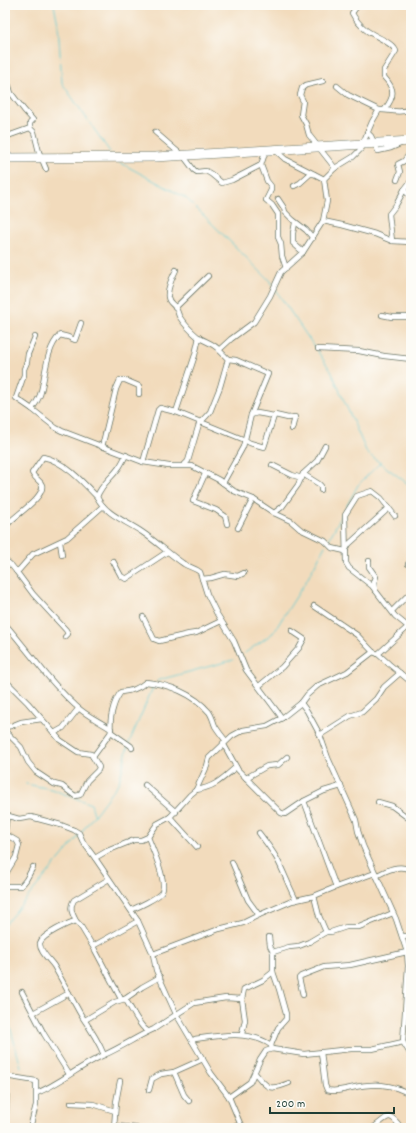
<svg xmlns="http://www.w3.org/2000/svg" width="416" height="1133" font-family="Dekko,sans-serif">
	<style>
		.lines { fill: none; stroke-linecap: round; stroke-linejoin: round }
		.stream { stroke: #5ccad0; stroke-width: 1 }
		.street-casing { stroke: #697464; stroke-width: 6 }
		.highway-casing { stroke: #697464; stroke-width: 10 }
		.street { stroke: #fff; stroke-width: 4.5 }
		.highway { stroke: #fff; stroke-width: 9 }
	</style>
	<rect width="100%" height="100%" fill="#fdfcf7"/>
	<filter id="ink" filterUnits="userSpaceOnUse"><feTurbulence type="fractalNoise" baseFrequency=".025" numOctaves="2"/><feDisplacementMap in="SourceGraphic" scale="8" xChannelSelector="R" yChannelSelector="G"/><feConvolveMatrix kernelMatrix="1 2 1 2 8 2 1 2 1" color-interpolation-filters="sRGB"/></filter>
	<filter id="wash" filterUnits="userSpaceOnUse"><feTurbulence type="fractalNoise" baseFrequency=".012" numOctaves="4" result="noise"/><feDisplacementMap in="SourceGraphic" scale="16" xChannelSelector="R" yChannelSelector="G"/><feGaussianBlur stdDeviation="0.9" result="paint"/><feColorMatrix in="noise" values="0 0 0 0 0 0 0 0 0 0 0 0 0 0 0 0 0 1.4 0 .05"/><feComposite in="paint" operator="in"/></filter>
	<g filter="url(#wash)">
		<rect width="100%" height="100%" fill="#f2dbbc"/>
		<g class="lines">
			<g class="stream">
				<path d="M54,5l4,19 4,59 48,69"/>
				<path d="M119,162l67,36 83,82 3,5"/>
				<path d="M275,289l56,82 36,82 44,33"/>
				<path d="M329,539l29,-54 22,-22"/>
				<path d="M245,653l28,-20 35,-55 17,-32"/>
				<path d="M157,681l2,-1 74,-20"/>
				<path d="M129,743l25,-58"/>
				<path d="M26,784l25,5 40,15 3,10"/>
				<path d="M81,833l38,-51 9,-36"/>
				<path d="M5,924l74,-88"/>
				<path d="M5,1008l16,59"/>
			</g>
		</g>
	</g>
	<g filter="url(#ink)">
		<g class="lines">
			<defs>
				<g id="street">
					<path d="M358,5l-6,8c3,6 8,12 14,17 9,7 25,11 30,21l-12,19v7c11,12 11,19 1,32"/>
					<path d="M5,81l4,5 2,7 13,17 9,10 -3,3v5l-25,9"/>
					<path d="M323,81l-17,4 -4,3 -2,7 3,6 -2,14 5,9 3,11 26,33"/>
					<path d="M337,86l11,9 31,15"/>
					<path d="M411,106l-4,4 4,1"/>
					<path d="M30,128l4,4 5,20 7,17"/>
					<path d="M155,132l30,26 9,12 3,2 9,-1 5,3 11,9 10,-3 29,-15 5,-15"/>
					<path d="M367,132l4,4 7,15 13,-3 9,-4"/>
					<path d="M275,150l10,9 39,20"/>
					<path d="M261,165l6,16 4,5v4l-5,10 6,5 6,9v23l3,7 1,12 4,12"/>
					<path d="M397,180l3,-8 -2,-8 6,-3 7,-9"/>
					<path d="M294,186l6,-3 10,-9h4"/>
					<path d="M404,190l7,-9"/>
					<path d="M278,199l6,9 1,4 8,8 13,10 7,8"/>
					<path d="M323,221l19,4 33,9 17,7 19,1"/>
					<path d="M295,223l-2,10v10l10,9"/>
					<path d="M392,241l-3,-27 7,-9 8,-15 7,7"/>
					<path d="M176,270c-4,8 -9,18 -8,27 1,6 4,6 7,10 2,2 3,6 4,9 5,8 12,15 19,21 6,4 17,7 21,13l12,-11 23,-17 16,-26 11,-24 22,-20 20,-31 4,-20 -3,-22 11,-11 18,-11 7,-7 12,-28 7,-12c9,-1 20,4 28,0"/>
					<path d="M175,308l33,-32"/>
					<path d="M382,315l10,2h19"/>
					<path d="M81,323l-6,17 -7,-3 -8,-2c-15,15 -14,41 -20,60 -2,5 -5,10 -8,14l24,19 6,3 81,31 26,4h23l27,14 15,11 19,8 21,14 17,8 9,8 25,12 7,7 13,3"/>
					<path d="M318,349l41,2 25,5 27,3"/>
					<path d="M32,409l-16,-11 8,-23v-6l3,-7 1,-8 7,-17"/>
					<path d="M176,412l19,-57 4,-18"/>
					<path d="M274,416l1,-1 13,3 7,-1 -3,12"/>
					<path d="M102,447l14,-58 4,-9h5l14,6v8"/>
					<path d="M126,455c-2,4 -4,8 -6,11 -7,11 -19,18 -23,31 9,18 29,24 45,35 15,10 27,22 42,32 5,3 11,4 16,8l7,22 10,20 17,27 12,29 36,48"/>
					<path d="M143,462l15,-52 2,-2 16,4 69,28 5,3 14,4 10,-31 -17,-3 -6,2"/>
					<path d="M184,465l4,-4 11,-37 11,-12 10,-25 8,-28 -9,-9"/>
					<path d="M272,465l20,10 10,3"/>
					<path d="M205,474l-12,27 23,9 9,6 2,8"/>
					<path d="M303,474l16,10 2,2v4"/>
					<path d="M223,483l20,-36 8,-32 17,-41 -32,-14 -8,-1"/>
					<path d="M274,513l8,-6 16,-22 5,-11 14,-13 8,-15"/>
					<path d="M395,516l-14,-18 -9,-7 -15,5 -12,19 1,48 3,5 23,18 23,30 16,13"/>
					<path d="M5,527c7,-10 40,-29 37,-42 -2,-5 -8,-7 -10,-12l11,-16c21,4 40,25 54,40"/>
					<path d="M238,528l15,-29"/>
					<path d="M60,542l2,13"/>
					<path d="M345,551l4,-7 40,-36"/>
					<path d="M5,560l7,6 4,5 3,-1 14,-16 34,-16 36,-32"/>
					<path d="M113,561l8,15 5,3 41,-27"/>
					<path d="M369,561v6l7,10 -2,5 1,8"/>
					<path d="M408,564l3,1"/>
					<path d="M16,571l17,23 33,36 2,4 -3,3"/>
					<path d="M202,579l9,-1 14,-4 13,2 6,-3"/>
					<path d="M314,606l43,29 16,17"/>
					<path d="M392,611l19,-19"/>
					<path d="M143,617l11,22 5,2 30,-7 7,-1 25,-12"/>
					<path d="M5,624c24,27 43,57 70,81 10,10 24,16 36,24"/>
					<path d="M378,654l11,10 22,18"/>
					<path d="M5,680l23,23 26,30 9,-5 15,-19"/>
					<path d="M259,686l23,-19 17,-19 5,-9 -12,-8"/>
					<path d="M301,703l6,8 13,24 8,23 28,62 2,11 5,15 33,73 11,33 1,14 -5,76 8,13"/>
					<path d="M5,727l6,-1 10,-4 21,-3"/>
					<path d="M5,731l16,16 7,15 8,10 18,12 8,2 13,10 5,-1 7,-14 11,-11 1,-3 -8,-13 -13,-2 -18,-12 -6,-7"/>
					<path d="M320,735l30,-19 12,-4 14,-13 8,-12 16,-14"/>
					<path d="M223,743l15,27 43,43 4,1 19,-13"/>
					<path d="M132,748l-1,-2 -20,-14c-2,-12 2,-30 10,-40 10,-1 17,-3 25,-10 22,2 48,12 63,30 3,4 4,9 6,14 3,5 7,10 11,15"/>
					<path d="M93,757l18,-25"/>
					<path d="M246,778l21,-12 11,-1 9,-8"/>
					<path d="M145,785l31,27"/>
					<path d="M196,790c19,-3 26,-11 40,-23"/>
					<path d="M378,802l14,4 19,14"/>
					<path d="M5,815l14,4 12,-2 30,8 13,5 5,3 4,9 12,16 12,-7 27,-11h7l7,-3 9,-13 13,-7 20,-22 6,-5 11,-24 2,-8 23,-22 11,-6 24,-4 15,-8 19,-15 6,-8 10,-9 30,-14 26,-20 5,2 33,-30"/>
					<path d="M170,817l27,30"/>
					<path d="M5,831l2,-15"/>
					<path d="M259,833c6,8 13,17 18,26 7,13 12,28 19,41"/>
					<path d="M5,834l12,7 2,4 -3,12 -11,18"/>
					<path d="M95,858l43,63 15,33 3,16 20,44 35,59 18,24 13,31"/>
					<path d="M376,876c11,-6 23,-12 35,-6"/>
					<path d="M5,886h16l5,-6 7,-13"/>
					<path d="M336,887l-32,-86 20,-10 17,-5"/>
					<path d="M314,896l5,20 7,16"/>
					<path d="M131,910c7,-3 26,-12 30,-17 8,-9 -9,-45 -13,-56"/>
					<path d="M259,915l33,-14 22,-5 22,-9 39,-14"/>
					<path d="M76,921c-4,-8 -7,-13 -2,-21l35,-21"/>
					<path d="M402,936h9"/>
					<path d="M269,937l1,9 3,6v20l6,17 7,25v5l-8,9 -7,17 1,4"/>
					<path d="M93,946l45,-25"/>
					<path d="M273,952l16,-5 10,-1 10,-4 17,-10h5l15,-5h13l34,-14"/>
					<path d="M153,954l66,-25 24,-6 16,-8 -11,-15 -16,-38"/>
					<path d="M22,992l11,21"/>
					<path d="M303,995l-4,-17 2,-2 23,-9 26,-2 57,-13"/>
					<path d="M121,999l-26,-49 -15,-25 -4,-4c-8,2 -34,14 -36,22 -1,8 10,17 14,23 9,16 18,33 27,49 9,13 17,25 23,40 18,-8 34,-19 50,-26l40,-26 32,-5 16,1"/>
					<path d="M125,999c6,8 15,29 23,32"/>
					<path d="M85,1020l30,-18 10,-3 17,-12 18,-10"/>
					<path d="M242,1034l3,-14 -3,-21 2,-10 19,-9 10,-8"/>
					<path d="M192,1041l3,-2c26,-4 53,-9 76,6"/>
					<path d="M321,1052l4,33 2,5c9,2 15,0 24,-2 22,-5 41,-5 60,7"/>
					<path d="M174,1072l10,23 5,6"/>
					<path d="M255,1073c13,16 14,18 34,10"/>
					<path d="M69,1074l-25,-40 -11,-21 36,-20"/>
					<path d="M5,1076l31,5v24l-6,23"/>
					<path d="M149,1090l3,-11 9,-5 13,-2 29,-13"/>
					<path d="M37,1093c24,-10 44,-28 67,-38"/>
					<path d="M229,1097l21,-15 10,-22 6,-9 6,-2 32,5 47,-5h21l31,-7"/>
					<path d="M71,1103l22,1 22,7"/>
					<path d="M115,1126l21,2"/>
					<path d="M6,1128v-13l1,-39"/>
					<path d="M114,1128l2,-26 4,-21"/>
					<path d="M226,1128l16,-3"/>
					<path d="M373,1128c15,-11 16,-18 28,0"/>
				</g>
				<path id="highway" d="M5,158l151,-1 255,-16"/>
			</defs>
			<use href="#street" class="street-casing"/>
			<use href="#highway" class="highway-casing"/>
			<use href="#street" class="street"/>
			<use href="#highway" class="highway"/>
		</g>
	</g>
	<rect width="416" height="1133" fill="none" stroke="#fdfcf7" stroke-width="20"/>
	<path d="M270 1107v6h124v-6" fill="none" stroke="#1f3d34" stroke-width="2"/>
	<text x="276" y="1107" font-size="12" fill="#1f3d34" stroke="#fdfcf7" stroke-width="3" paint-order="stroke">200 m</text>
</svg>
